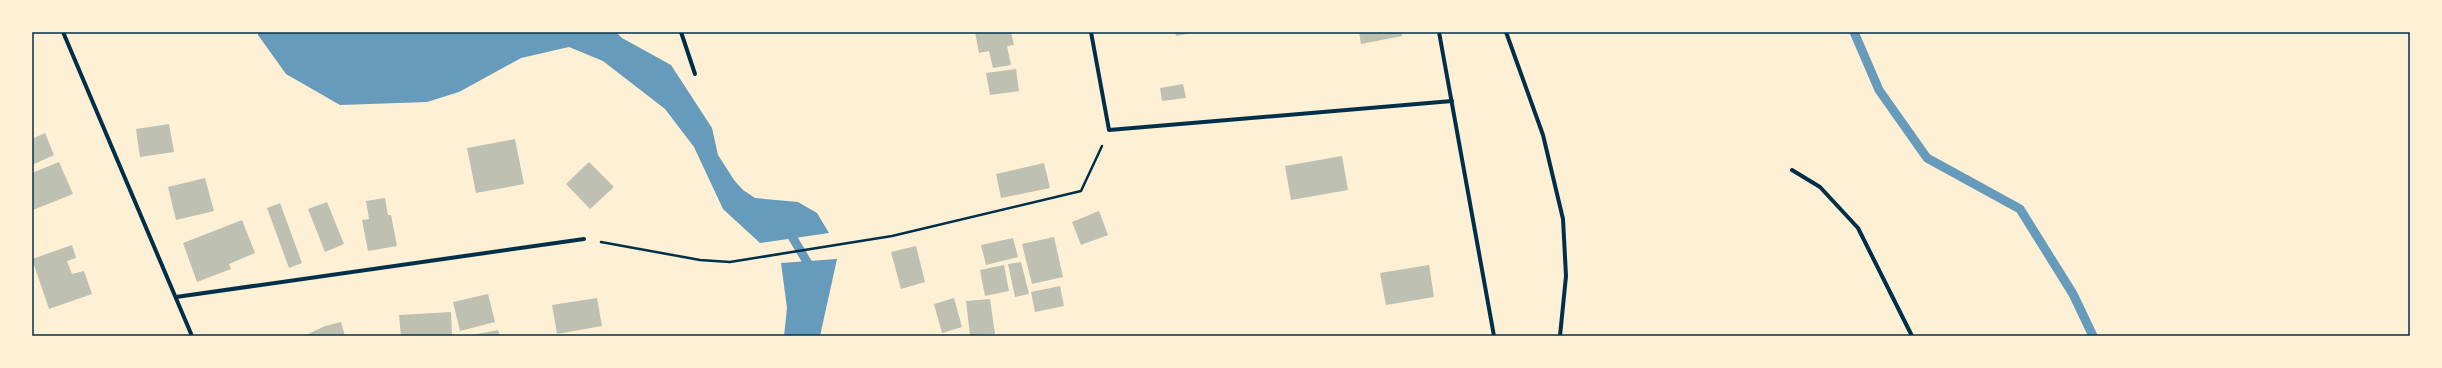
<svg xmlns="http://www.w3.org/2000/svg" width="2442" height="368" font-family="Arial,sans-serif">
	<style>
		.water { fill: #669bbc }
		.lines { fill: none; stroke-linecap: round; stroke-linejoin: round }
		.stream { stroke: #669bbc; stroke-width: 9 }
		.building { fill: #bec0b2 }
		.path { stroke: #003049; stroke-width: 2.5 }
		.minor { stroke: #003049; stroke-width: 4 }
		.neatline { fill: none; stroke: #003049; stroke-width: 1.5 }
	</style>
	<rect width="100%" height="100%" fill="#fdf0d5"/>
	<g class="water">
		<path d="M258,32h358l6,6 49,27 41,63 6,27 16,25 9,10 12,8 43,4 19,11 12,20 -69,10 -37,-34 -29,-62 -29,-38 -62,-48 -34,-14 -48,11 -62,34 -32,10 -87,3 -54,-31 -28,-39z"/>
		<path d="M837,259l-17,77h-36l3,-28 -6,-45z"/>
	</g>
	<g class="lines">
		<g class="stream">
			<path d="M1854,32l25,58 48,68 93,51 53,85 20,42"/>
			<path d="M787,228l26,44"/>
		</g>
	</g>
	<g class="building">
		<path d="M975,32h36l3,13 -7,1 4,19 -18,3 -4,-17 -10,2z"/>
		<path d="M1175,32h17v1l-16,3z"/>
		<path d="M1359,32h42l1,4 -41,8z"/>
		<path d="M1016,69l3,22 -29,4 -4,-22z"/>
		<path d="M1183,84l3,14 -24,3 -2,-13z"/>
		<path d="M169,124l5,28 -34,5 -4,-28z"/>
		<path d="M45,133l9,22 -22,10v-26z"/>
		<path d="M515,139l9,45 -48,9 -9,-45z"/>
		<path d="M1342,156l6,34 -57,10 -6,-34z"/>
		<path d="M59,162l14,32 -40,16 -1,-37z"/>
		<path d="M589,162l25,25 -24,22 -24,-25z"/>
		<path d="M1044,163l6,25 -49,10 -5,-24z"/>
		<path d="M205,178l9,33 -38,9 -8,-33z"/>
		<path d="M385,198l3,17h3l6,31 -29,5 -6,-31 7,-1 -3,-18z"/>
		<path d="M327,202l17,42 -19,8 -17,-43z"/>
		<path d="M280,203l22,60 -13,5 -22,-60z"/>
		<path d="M1099,211l9,24 -27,10 -9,-23z"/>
		<path d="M242,220l13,33 -26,11 2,5 -34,13 -14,-39z"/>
		<path d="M1054,237l9,40 -31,7 -10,-40z"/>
		<path d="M1013,238l5,19 -32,8 -5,-20z"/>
		<path d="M72,245l4,13 -9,3 5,13 12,-3 8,23 -43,15 -17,-50z"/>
		<path d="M916,246l9,36 -24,7 -10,-37z"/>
		<path d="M1021,262l8,32 -14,3 -7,-33z"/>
		<path d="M1004,265l5,26 -24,5 -5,-26z"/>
		<path d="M1429,265l5,32 -48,8 -6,-32z"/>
		<path d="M1060,286l4,20 -29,6 -4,-20z"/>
		<path d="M488,294l7,28 -35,9 -7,-29z"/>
		<path d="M597,298l5,28 -45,8 -5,-29z"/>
		<path d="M954,298l8,29 -20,6 -8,-29z"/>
		<path d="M990,299l5,35 -25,2 -4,-35z"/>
		<path d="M451,312l1,24h-51l-2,-21z"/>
		<path d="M341,322l4,14h-41l21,-10z"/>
		<path d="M498,330l2,6h-28v-1z"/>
	</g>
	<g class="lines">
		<path class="path" d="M601,242l99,18 30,2 162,-26 189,-45 21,-45"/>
		<g class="minor">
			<path d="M63,32l129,304"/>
			<path d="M681,32l14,42"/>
			<path d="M1091,32l18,98 343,-29"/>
			<path d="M1439,32l55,304"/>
			<path d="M1506,32l37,103 20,84 3,57 -6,60"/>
			<path d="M1792,170l28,17 38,41 54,108"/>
			<path d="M176,297l408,-58"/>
		</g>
	</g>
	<rect width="2442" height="368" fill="none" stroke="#fdf0d5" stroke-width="66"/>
	<rect x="33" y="33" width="2376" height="302" class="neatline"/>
</svg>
